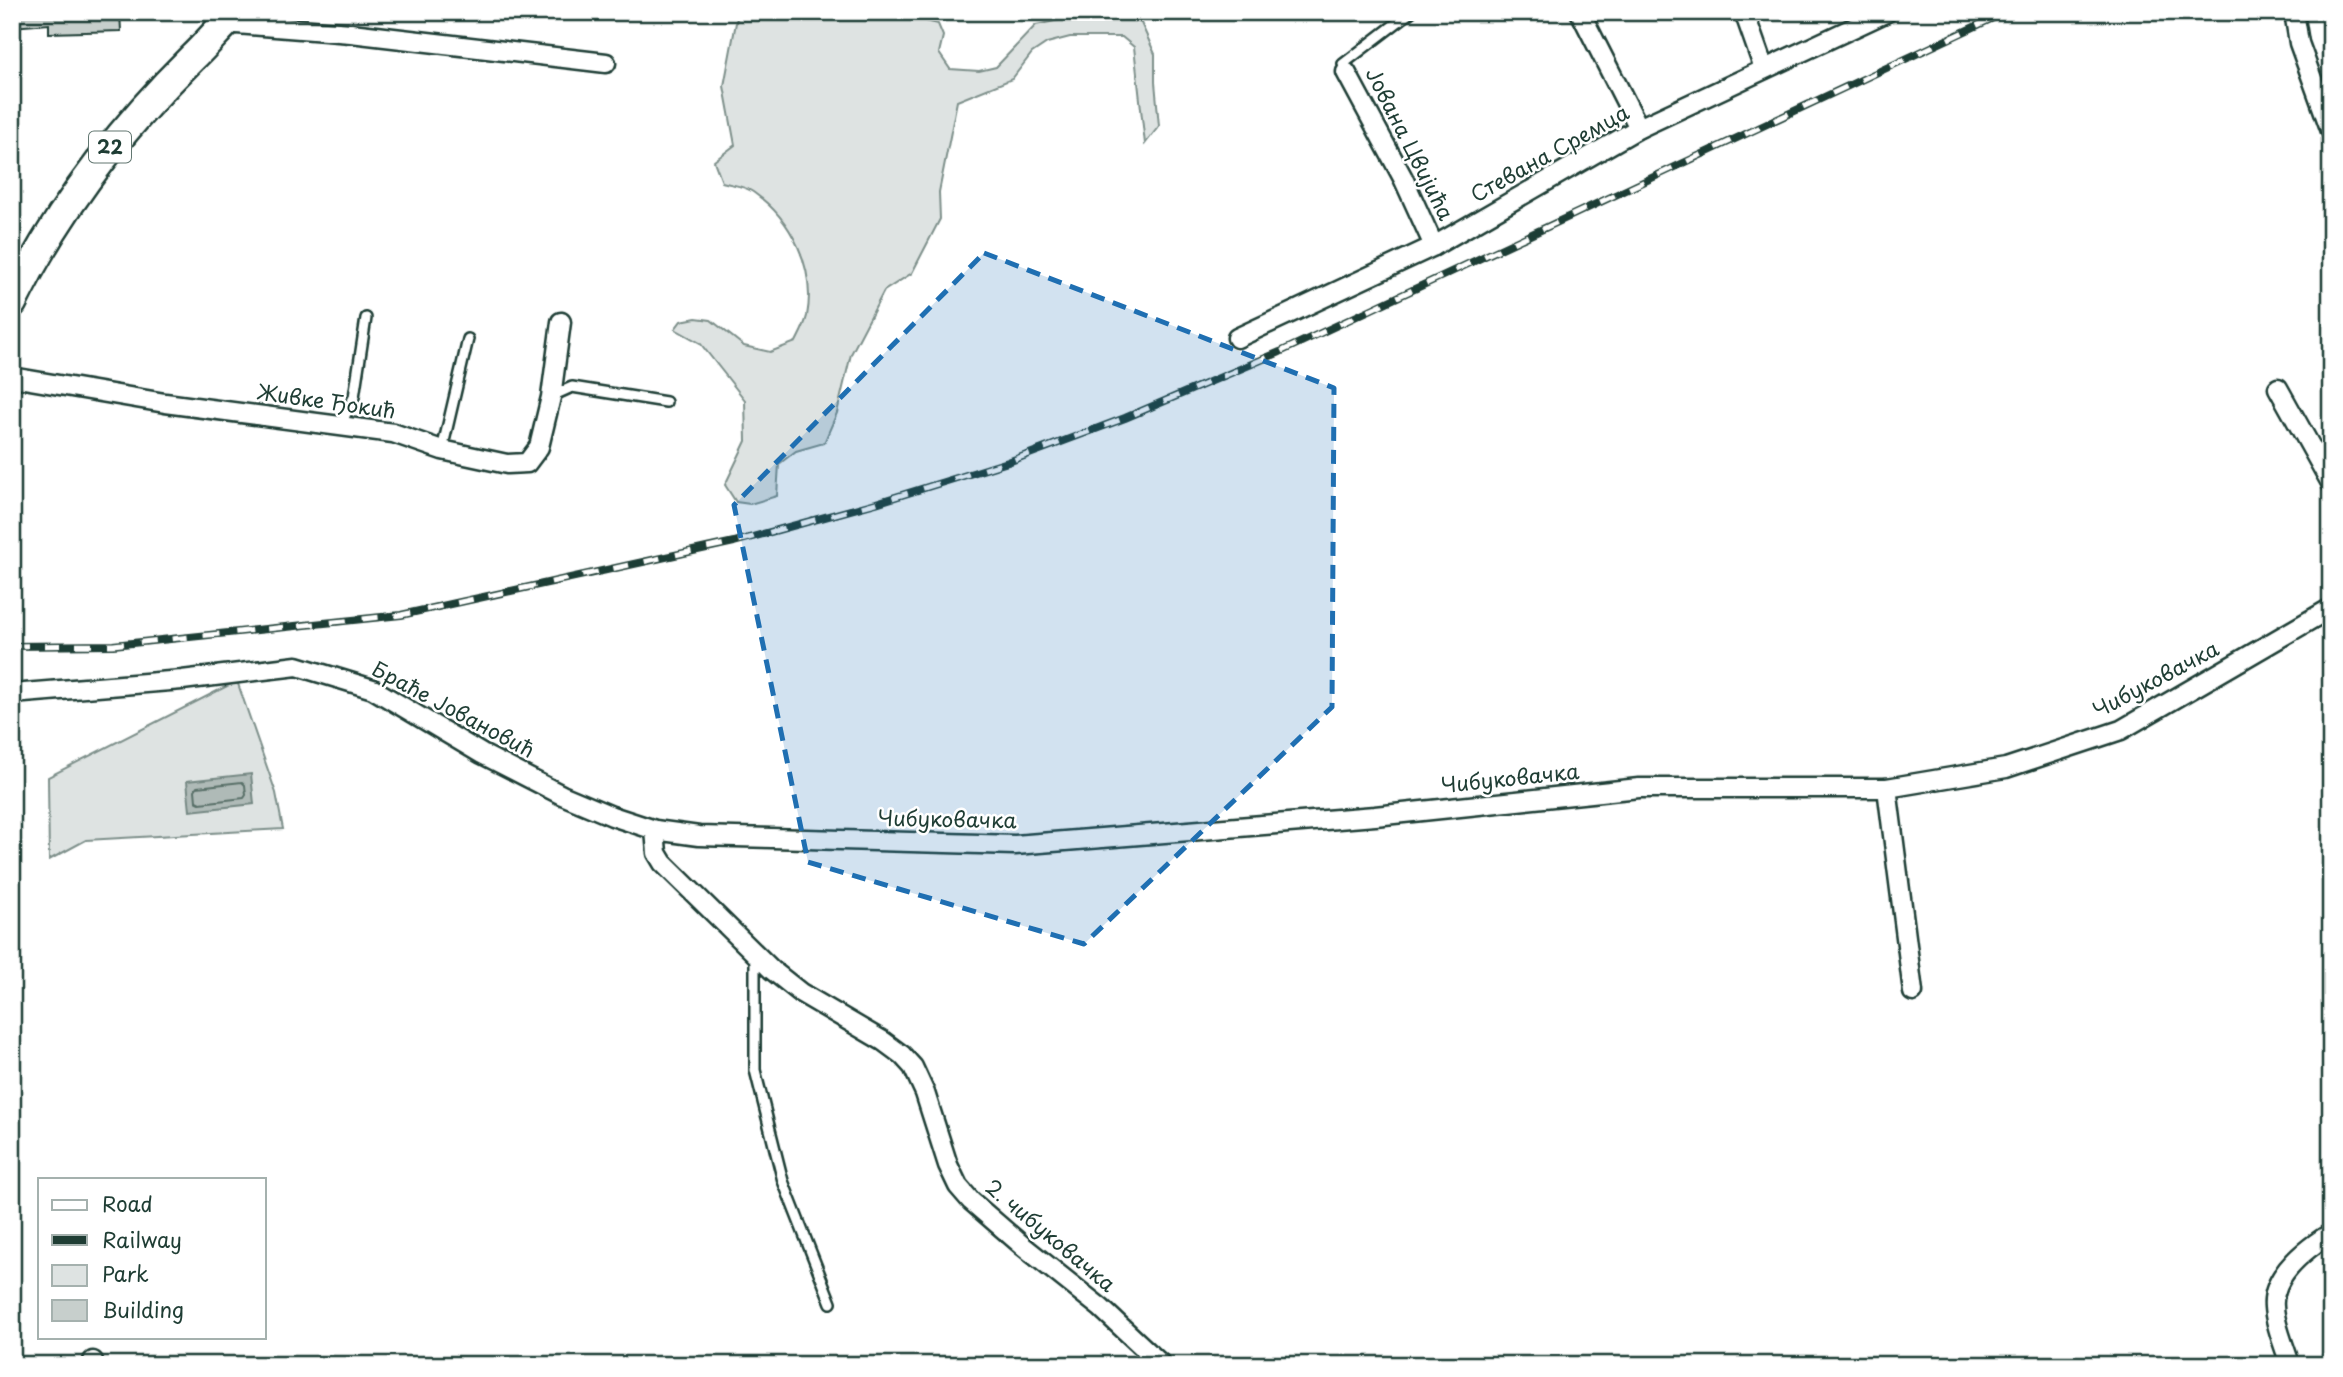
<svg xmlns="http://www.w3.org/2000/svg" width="2343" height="1377" font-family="'Playpen Sans',sans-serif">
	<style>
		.green { fill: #dee3e2; stroke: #7e908b; stroke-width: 2 }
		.water { fill: #afbab7; stroke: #758883; stroke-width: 2 }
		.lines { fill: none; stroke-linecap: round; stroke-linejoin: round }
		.shore { stroke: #596f68; stroke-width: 2 }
		.building { fill: #c7cfcc; stroke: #1f3d34; stroke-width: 2 }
		.service-casing { stroke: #1f3d34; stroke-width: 14 }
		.minor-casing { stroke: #1f3d34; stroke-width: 23 }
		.primary-casing { stroke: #1f3d34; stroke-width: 33 }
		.service { stroke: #fff; stroke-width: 9 }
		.minor { stroke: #fff; stroke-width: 18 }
		.primary { stroke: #fff; stroke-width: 28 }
		.rail-casing { stroke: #1f3d34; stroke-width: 8 }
		.rail { stroke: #fff; stroke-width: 5; stroke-dasharray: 16; stroke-linecap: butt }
		.marked { fill: #1f6fb2; fill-opacity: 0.2; stroke: #1f6fb2; stroke-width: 5; stroke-dasharray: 14 9; stroke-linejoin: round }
		.labels { text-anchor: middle; stroke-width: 5; stroke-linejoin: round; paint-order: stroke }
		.shield { fill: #fff; stroke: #627771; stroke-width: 2 }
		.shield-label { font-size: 19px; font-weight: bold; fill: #1f3d34 }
		.street-label { font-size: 21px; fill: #1f3d34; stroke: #fff }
	</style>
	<rect width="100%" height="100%" fill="#fff"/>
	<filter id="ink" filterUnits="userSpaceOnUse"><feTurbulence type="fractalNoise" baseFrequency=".0143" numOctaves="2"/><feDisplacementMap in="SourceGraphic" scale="14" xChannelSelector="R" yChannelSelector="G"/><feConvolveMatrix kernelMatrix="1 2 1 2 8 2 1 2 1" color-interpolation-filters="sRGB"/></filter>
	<g filter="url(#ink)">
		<g class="green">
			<path d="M738,12h173l11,8 16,4 5,12 -4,17 11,16 29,2 17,-4 40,-42 28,-6 63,-3 14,7 14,31v28l4,44 -14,18 -11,-97 -12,-10h-52l-23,6 -15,10 -20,26 -55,22 -18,91 1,27 -28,54 -28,18 -33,63 -14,59 -13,30 -28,8 -17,13 -2,32 -27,8 -14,-2 -11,-17 21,-44 -1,-41 -45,-57 -25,-14 6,-8 15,-3 15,2 33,26 26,6 26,-10c4,-8 9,-17 11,-26 9,-47 -15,-97 -54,-124 -8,-6 -21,-7 -31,-10l-8,-21 21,-16 -11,-59z"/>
			<path d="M237,681l39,112 7,36 -197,11 -37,20 -1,-83z"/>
		</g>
		<path class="water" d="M251,774l3,30 -64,7 -3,-30z"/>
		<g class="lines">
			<path class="shore" d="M242,782l3,3 1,10 -2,3 -44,5 -4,-2 -1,-11 2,-3z"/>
		</g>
		<path class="building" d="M12,12h108l1,19 -72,2v-9l-37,3z"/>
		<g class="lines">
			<defs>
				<g id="service">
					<path d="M1346,72l-3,-8 68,-52"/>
					<path d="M552,396l20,-9 94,15"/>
					<path d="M340,426l14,-29 12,-79"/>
					<path d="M442,450l26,-111"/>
					<path d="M755,956v114l28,111 48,122"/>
				</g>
				<g id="minor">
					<path d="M1580,12l59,116"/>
					<path d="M1744,12l20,57"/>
					<path d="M2294,12l5,31 32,88"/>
					<path d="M224,23l127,10 255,30"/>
					<path d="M1346,72l57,106 31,68"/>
					<path d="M1237,338l197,-92 205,-118 248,-116"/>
					<path d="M12,377l153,26 228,30 49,17 65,14 20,-1 12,-16 12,-50 10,-75"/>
					<path d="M2278,388l53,95"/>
					<path d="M12,694l170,-14 115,-14 76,23 109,65 80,41 50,21 43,14 44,6 316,9 360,-29 264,-28h248l119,-20 115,-38 210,-122"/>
					<path d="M1887,788l26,204"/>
					<path d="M655,830l2,23 6,10 109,107 29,23 82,48 19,14 11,12 12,26 23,72 10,21 13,15 52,45 78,62 61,57"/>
					<path d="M93,1361l1,4"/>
					<path d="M2290,1365c-5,-18 -15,-39 -16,-58 -3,-32 33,-59 57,-74"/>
				</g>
				<path id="primary" d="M12,303c45,-92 107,-173 180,-245 16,-15 29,-32 45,-46"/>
			</defs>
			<use href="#service" class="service-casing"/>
			<use href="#minor" class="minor-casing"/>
			<use href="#primary" class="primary-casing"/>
			<use href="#service" class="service"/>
			<use href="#minor" class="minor"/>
			<use href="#primary" class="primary"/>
			<defs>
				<path id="rail" d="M12,646l101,-1 288,-30 333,-73 142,-39 132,-41 117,-44 155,-66 726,-340"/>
			</defs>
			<use href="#rail" class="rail-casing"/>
			<use href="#rail" class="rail"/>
		</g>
	</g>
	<path class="marked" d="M984,253l350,135 -2,319 -248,237 -276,-82 -74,-357z"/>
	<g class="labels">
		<rect class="shield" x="89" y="131.5" width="42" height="31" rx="5"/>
		<g class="shield-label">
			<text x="110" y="154">22</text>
		</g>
		<g class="street-label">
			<text transform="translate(1409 144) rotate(63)" y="7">Јована Цвијића</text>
			<text transform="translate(1550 154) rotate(-29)" y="7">Стевана Сремца</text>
			<text transform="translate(326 402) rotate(8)" y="7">Живке Ђокић</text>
			<text transform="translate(2156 680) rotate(-28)" y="7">Чибуковачка</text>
			<text transform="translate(453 710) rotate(28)" y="7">Браће Јовановић</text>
			<text transform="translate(1510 779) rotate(-6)" y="7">Чибуковачка</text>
			<text transform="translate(947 820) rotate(1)" y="7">Чибуковачка</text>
			<text transform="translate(1050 1236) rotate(40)" y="7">2. чибуковачка</text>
		</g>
	</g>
	<rect width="2343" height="1377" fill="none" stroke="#fff" stroke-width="42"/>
	<rect x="21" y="21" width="2301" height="1335" fill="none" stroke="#1f3d34" stroke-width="2.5" filter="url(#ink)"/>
	<rect x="38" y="1178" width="228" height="161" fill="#ffffff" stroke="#a5b1ae" stroke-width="2"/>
	<rect x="52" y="1200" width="35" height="10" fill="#ffffff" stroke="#a5b1ae" stroke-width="2"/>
	<text x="102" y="1212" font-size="21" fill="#1f3d34">Road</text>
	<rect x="52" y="1235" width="35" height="10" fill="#1f3d34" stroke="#a5b1ae" stroke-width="2"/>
	<text x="102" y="1248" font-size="21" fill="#1f3d34">Railway</text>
	<rect x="52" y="1265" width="35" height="21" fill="#dee3e2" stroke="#a5b1ae" stroke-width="2"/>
	<text x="102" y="1282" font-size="21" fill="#1f3d34">Park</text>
	<rect x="52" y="1300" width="35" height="21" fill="#c7cfcc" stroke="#a5b1ae" stroke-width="2"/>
	<text x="102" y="1318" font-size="21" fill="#1f3d34">Building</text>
</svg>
